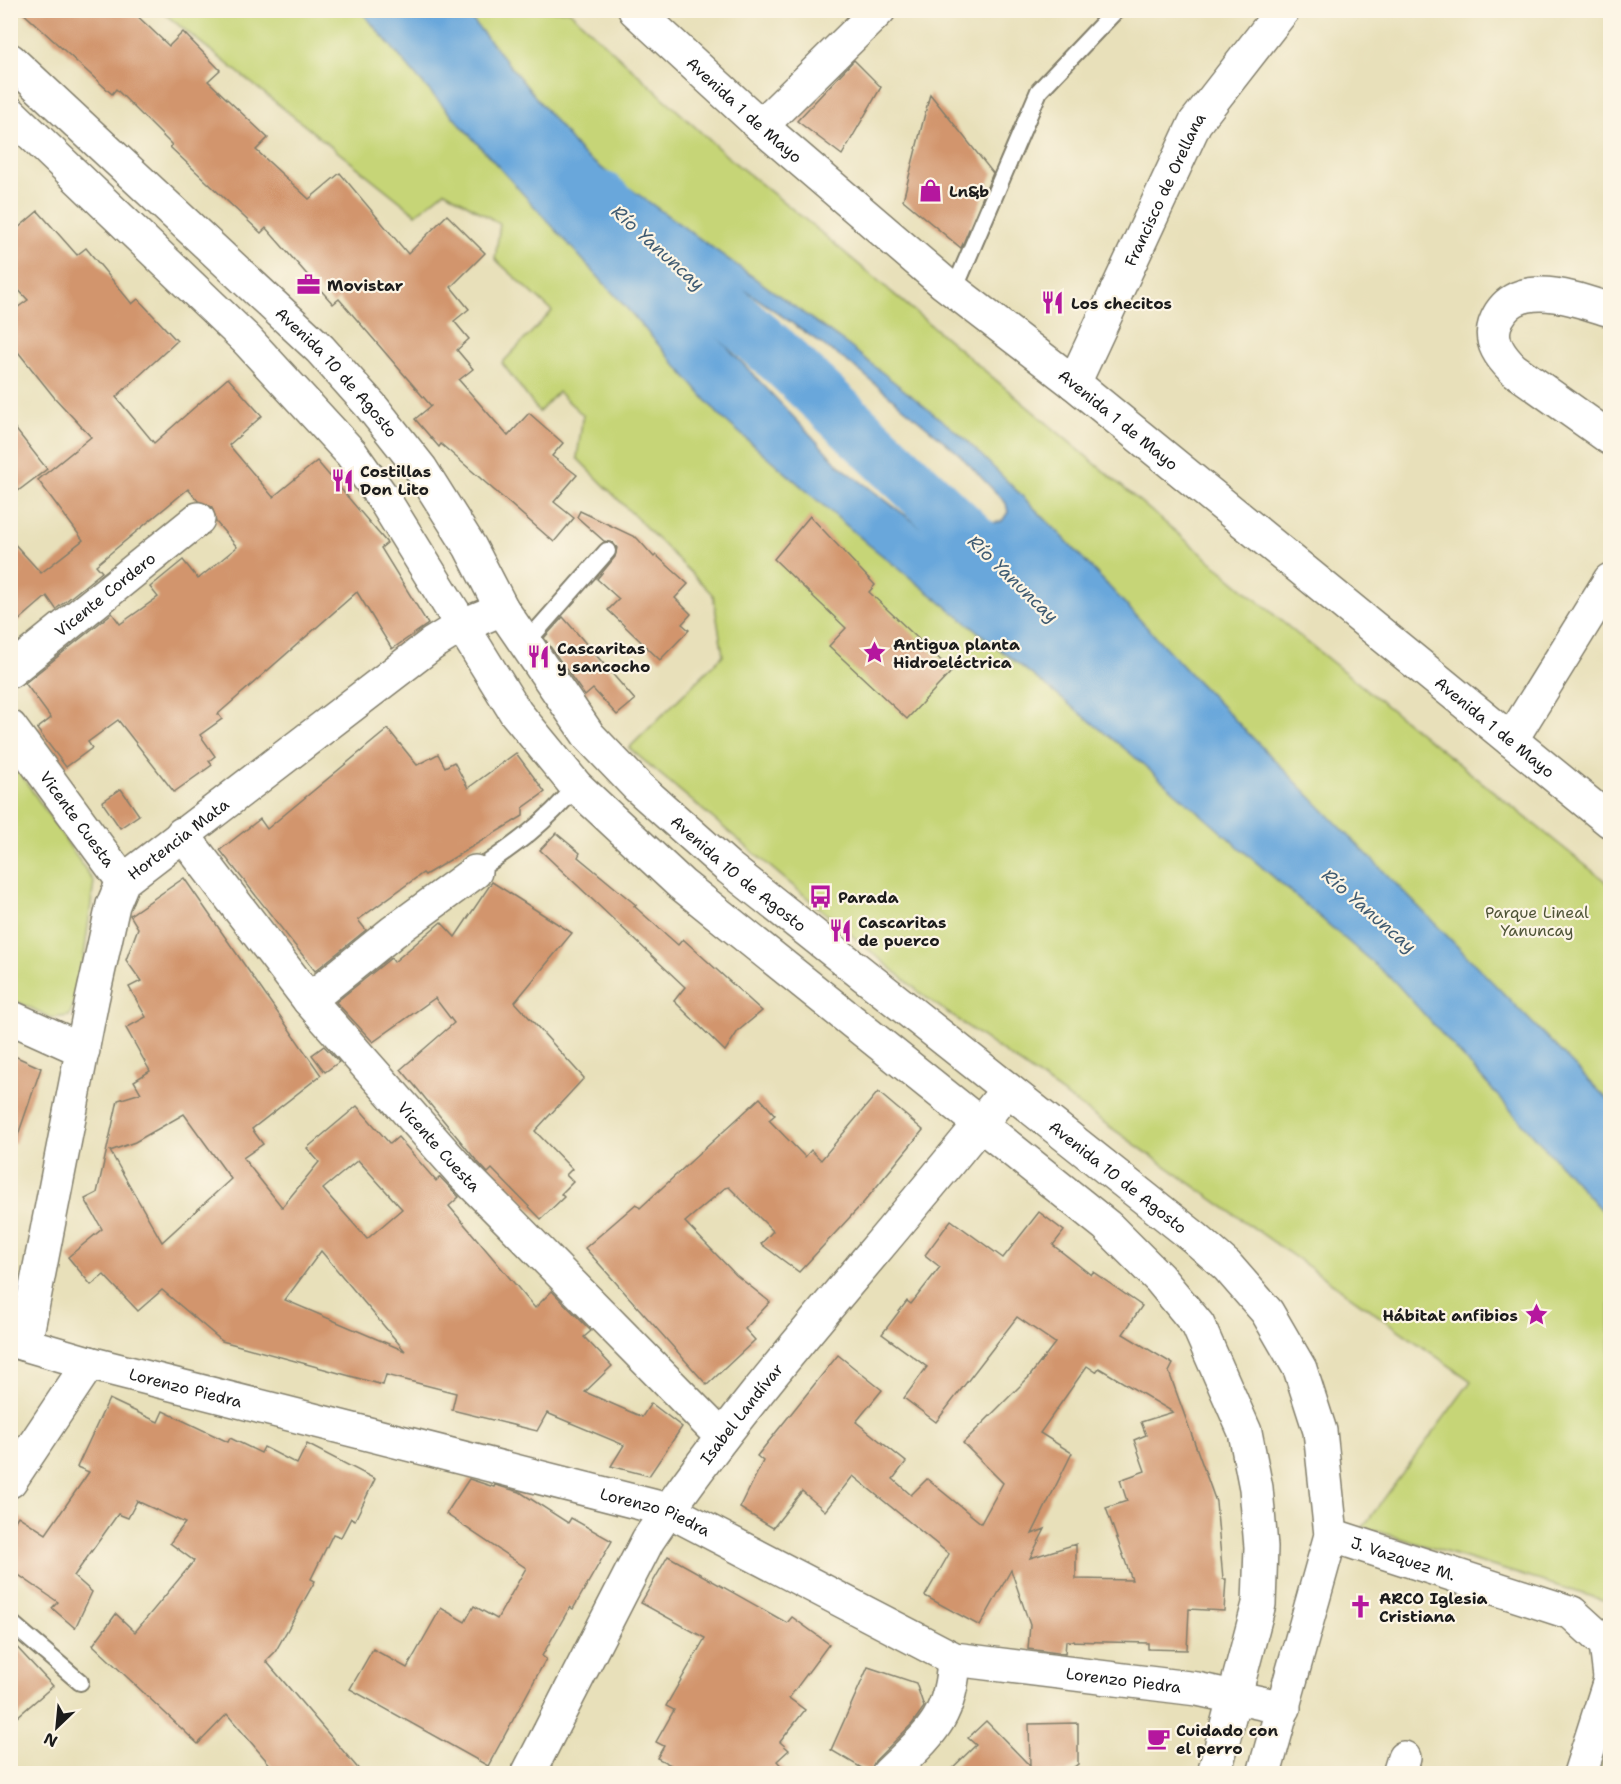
<svg xmlns="http://www.w3.org/2000/svg" width="1621" height="1784" font-family="'Shantell Sans',sans-serif">
	<style>
		.green { fill: #c6d577; stroke: #71784a; stroke-width: 1.5 }
		.water { fill: #69a7db; stroke: #42627c; stroke-width: 1.5; fill-rule: evenodd }
		.lines { fill: none; stroke-linecap: round; stroke-linejoin: round }
		.river { stroke: #69a7db; stroke-width: 54 }
		.building { fill: #d2956d; fill-rule: evenodd }
		.service-casing { stroke: #827e6b; stroke-width: 20 }
		.minor-casing { stroke: #827e6b; stroke-width: 36 }
		.secondary-casing { stroke: #827e6b; stroke-width: 36 }
		.service { stroke: #fff; stroke-width: 16 }
		.minor { stroke: #fff; stroke-width: 33 }
		.secondary { stroke: #fff; stroke-width: 33 }
		.labels { text-anchor: middle; stroke-width: 4.5; stroke-linejoin: round; paint-order: stroke }
		.street-label { font-size: 16px; fill: #1c1c1c; stroke: #fcf5e5 }
		.poi-label { font-size: 16px; font-weight: bold; fill: #1c1c1c; stroke: #fcf5e5; text-anchor: start }
		.park-label { font-size: 16px; fill: #4f5437; stroke: #fcf5e5 }
		.water-label { font-size: 18px; font-style: italic; fill: #3f5b72; stroke: #fcf5e5 }
	</style>
	<rect width="100%" height="100%" fill="#fcf5e5"/>
	<filter id="ink" filterUnits="userSpaceOnUse"><feTurbulence type="fractalNoise" baseFrequency=".0167" numOctaves="2"/><feDisplacementMap in="SourceGraphic" scale="12" xChannelSelector="R" yChannelSelector="G"/><feConvolveMatrix kernelMatrix="1 2 1 2 8 2 1 2 1" color-interpolation-filters="sRGB"/></filter>
	<filter id="wash" filterUnits="userSpaceOnUse"><feTurbulence type="fractalNoise" baseFrequency=".008" numOctaves="4" result="noise"/><feDisplacementMap in="SourceGraphic" scale="24" xChannelSelector="R" yChannelSelector="G"/><feGaussianBlur stdDeviation="1.35" result="paint"/><feColorMatrix in="noise" values="0 0 0 0 0 0 0 0 0 0 0 0 0 0 0 0 0 1.4 0 .05"/><feComposite in="paint" operator="in"/></filter>
	<g filter="url(#wash)">
		<rect width="100%" height="100%" fill="#e8e0ba"/>
		<g class="green">
			<path d="M161,11h200l57,67 214,236 87,101 149,129 262,209 265,229 215,238v382l-247,-75 108,-146 -547,-385 -295,-248 94,-93 -10,-60 -136,-137 6,-43 -25,-23 -19,20 -37,-49 50,-52 -57,-52 5,-35 -55,-33 -29,23z"/>
			<path d="M465,11h104l161,148 82,66 485,409 313,251v217l-416,-424 -133,-143 -97,-97 -115,-92 -267,-192z"/>
			<path d="M10,758l84,124 -15,111 -10,23 -17,2 -41,-19z"/>
			<path d="M1610,1737v36h-11z"/>
		</g>
		<path class="water" d="M361,11h104l117,143 267,192 115,92 97,97 133,143 416,424v118l-215,-238 -265,-229 -262,-209 -149,-129 -87,-101 -214,-236zM642,242l51,19 56,32 107,75 101,84 49,51 2,9 -6,9 -69,15 -93,-70 -199,-210 -6,-10z"/>
		<g class="lines">
			<path class="river" d="M601,198l183,163 232,220"/>
		</g>
		<g id="blocks">
			<g class="building">
				<path d="M20,10h111l38,36 14,-14 37,38 -12,11 60,57 -12,12 53,49 31,-26 68,81 39,-39 38,38 -34,34 18,22 -15,12 15,18 -12,11 16,19 -14,11 49,56 21,-23 34,30 -11,13 25,19 -23,27 20,16 -20,24 -113,-98 -2,3 -24,-28 16,-13 -92,-107 -6,5 -67,-76 -5,5 -91,-86 2,-2 -56,-56 -4,5z"/>
				<path d="M854,60l27,27 -39,68 -45,-34z"/>
				<path d="M930,94l63,79 -32,75 -58,-48z"/>
				<path d="M38,211l39,44 9,-7 46,56 6,-5 39,42 -61,56 38,46 74,-65 34,38 -33,29 44,52 44,-36 70,82 -6,5 47,76 -36,25 -35,-57 -139,122 4,5 -22,16 15,21 -6,5 3,4 -38,27 -56,-72 -30,22 4,6 -26,19 -29,-38 14,-11 -26,-35 87,-70 8,11 38,-27 -8,-10 33,-27 15,19 39,-32 -21,-25 -4,-15 -14,-6 -10,-12 -92,76 6,7 -46,37 -9,-13 -37,32v-89l31,34 42,-33 -45,-60 53,-43 -37,-40 -44,-55v-29l18,-13 -18,-19v-46z"/>
				<path d="M10,422l37,47 -37,28z"/>
				<path d="M580,511l57,27 17,19 2,-2 32,29 -13,14 16,16 -9,10 7,6 -29,30 -52,-50 11,-11 -22,-20 18,-22 2,-9 -4,-5 -9,-2 -27,-24z"/>
				<path d="M810,516l65,69 -6,7 83,79 -45,48 -78,-73 17,-18 -72,-69z"/>
				<path d="M563,617l72,83 -18,15 -24,-26 -8,7 -41,-58z"/>
				<path d="M388,729l29,36 21,-11 7,13 9,-5 14,26 48,-35 29,39 -22,16v8l-98,59 -2,-2 -65,47 8,10 -51,41 -95,-121 40,-31 7,10z"/>
				<path d="M121,789l18,26 -19,13 -18,-26z"/>
				<path d="M556,833l24,20 -2,4 58,48 -2,1 44,39 5,-6 79,72 -24,20 -13,20 -51,-50 11,-14 -145,-137z"/>
				<path d="M184,878l137,197 -69,54 11,15 -20,14 39,49 37,-45 -12,-14 50,-42 33,38 8,-7 38,44 4,-4 19,20 -10,9 86,102 17,-17 39,40 -7,6 28,29 -27,26 57,25 9,-14 31,24 -33,49 -38,-10 13,-21 -77,-32 -10,18 -85,-21 4,-17 -70,-18 -3,10 -161,-44 -60,-51 -24,21 -34,-36 -13,10 -23,-28 34,-28 -17,-30 12,-6 21,-93 23,-7 -7,-12 16,-10 -24,-43 20,-11 -17,-30 12,-6 -15,-21 12,-32 -8,-13zM184,1114l47,65 -69,63 -52,-91 25,-9zM358,1160l44,49 -35,30 -44,-50zM321,1251l84,100 -120,-51z"/>
				<path d="M492,882l80,51 -57,69 69,76 -49,53 37,38 -6,6 7,7 -12,12 3,3 -23,22 -49,-50 -4,4 -12,-13 -75,-91 53,-46 -19,-25 -62,44 -37,-40 55,-44 3,4 47,-40 14,15z"/>
				<path d="M324,1046l15,16 -14,10 -13,-17z"/>
				<path d="M10,1054l31,14 -26,76 -5,-1z"/>
				<path d="M878,1092l45,38 -59,72 -65,70 -38,-28 12,-13 -44,-44 -4,1 -40,34 51,53 34,27 -25,27 10,11 -48,45 -122,-137 51,-44 4,4 120,-110 15,17 -6,5 36,37 6,-7 10,10z"/>
				<path d="M1039,1212l25,19 -11,14 38,30 2,-3 49,34 -19,28 50,30 -4,8 47,130 7,77h3l-2,32 -35,-2 -2,41 -39,-1v-6l-82,-2 -1,13 -37,-5 2,-24 -19,-55 -31,56 -55,-30 24,-42 -96,-78 -28,35 -23,-20 -29,37 -33,-20 23,-47 -6,-5 81,-101 44,35 -26,32 50,40 -13,17 18,16 16,-16 54,44 22,-40 -40,-40 66,-66 26,-34 -38,-26 -81,105 -32,-24 23,-31 -45,-33 25,-33 4,3 29,-37 -15,-12 26,-35 52,38zM1087,1366l9,6 3,-4 74,44 -32,10 5,13 -12,5 11,31 -25,9 7,21 -21,7 26,72 -56,-1v-35l-46,14 15,-29 -13,5 40,-81 -32,-20z"/>
				<path d="M109,1399l49,23 5,-11 65,31 2,-4 31,15 3,-6 33,17 10,-20 68,35 -20,41 -4,-2 -10,19 -8,-3 -22,45 4,2 -40,71 -9,9 96,112h-85l-50,-59 -29,30 -105,-99 23,-31 19,18 59,-71 -24,-18 15,-20 -48,-22 -9,17 -10,-4 -44,62 18,16 -17,36 -23,-20 6,-6 -48,-33v-40l8,-13 28,18 43,-62 -12,-5z"/>
				<path d="M469,1479l25,8 1,-2 25,7 48,31 3,-5 41,23 -39,68 -3,-2 -28,49 4,3 -58,107 -138,-77 23,-40 34,19 34,-60 24,14 9,-16 23,13 29,-51 -80,-54z"/>
				<path d="M668,1556l119,67 5,-6 37,27 -40,54 16,12 -25,32 9,8 -12,11 11,12h-122l5,-8 -14,-7 7,-12 -8,-4 18,-32 -8,-4 39,-68 -64,-35z"/>
				<path d="M10,1640l43,46 -43,37z"/>
				<path d="M868,1667l48,16 8,24 -12,17 -37,37 -5,12 -39,-23z"/>
				<path d="M986,1721l44,45 -1,-42 49,-1v41l-12,9h-119l29,-28 -8,-7z"/>
			</g>
		</g>
	</g>
	<g filter="url(#ink)">
		<use href="#blocks" fill-opacity="0" stroke="#827e6b" stroke-width="1.5"/>
		<g class="lines">
			<defs>
				<g id="service">
					<path d="M954,290l85,-199 77,-81"/>
					<path d="M525,644l82,-93"/>
					<path d="M475,872c40,-27 71,-49 101,-86"/>
					<path d="M10,1622l70,60"/>
				</g>
				<g id="minor">
					<path d="M761,126l118,-116"/>
					<path d="M1610,310c-35,-11 -97,-36 -115,14 -6,18 6,33 18,45l97,69"/>
					<path id="s1" d="M1074,383l121,-260 88,-113"/>
					<path id="s2" d="M10,671l188,-152"/>
					<path id="s3" d="M10,727l113,154"/>
					<path d="M1511,740l99,-160"/>
					<path id="s4" d="M182,834l127,166 153,173 260,264"/>
					<path d="M309,1000l84,-68 82,-60"/>
					<path d="M10,1017l73,33"/>
					<path id="s5" d="M10,1340l79,23 579,147 286,149 243,30 87,19"/>
					<path id="s6" d="M25,1344l67,-344 21,-95 10,-24 309,-237 29,-18 41,-17"/>
					<path d="M10,1481l79,-118"/>
					<path id="s7" d="M1331,1535l241,78 34,31 4,33"/>
					<path id="s8" d="M528,1774l120,-234c107,-159 241,-299 359,-450"/>
					<path d="M888,1774c41,-40 63,-54 66,-115"/>
					<path d="M1399,1774l5,-16"/>
					<path d="M1580,1774l30,-94"/>
				</g>
				<g id="secondary">
					<path id="s9" d="M635,10l126,116 183,157 130,100 536,438"/>
					<path id="s10" d="M10,60l310,289 51,57 50,63 49,78 32,62 87,127 49,51 91,81 466,370 32,28 40,46 33,57 20,62 11,104 -67,239"/>
					<path d="M10,113l236,226 105,114 34,48 131,212 60,73 105,98 426,342 52,52 39,47 47,107 11,56 5,59 -2,57 -45,170"/>
				</g>
			</defs>
			<use href="#service" class="service-casing"/>
			<use href="#minor" class="minor-casing"/>
			<use href="#secondary" class="secondary-casing"/>
			<use href="#service" class="service"/>
			<use href="#minor" class="minor"/>
			<use href="#secondary" class="secondary"/>
		</g>
	</g>
	<defs>
		<symbol id="shop-bare" viewBox="-9 -9 18 18"><path d="M-5-2.5h2.3a2.7 3.5 0 0 1 5.4 0H5L5.5 6h-11ZM-1.5-2.5h3a1.5 2.3 0 0 0-3 0Z" fill="#b5179e" stroke="#fcf5e5" stroke-width="2.5" paint-order="stroke"/></symbol>
		<symbol id="office-bare" viewBox="-9 -9 18 18"><path d="M-6-3h4V-5.5h4V-3h4V5H-6ZM-1-4.5V-3h2v-1.5ZM-6 0V1H6V0Z" fill="#b5179e" stroke="#fcf5e5" stroke-width="2.5" paint-order="stroke"/></symbol>
		<symbol id="restaurant-bare" viewBox="-9 -9 18 18"><path d="M-5-6h1v4h1v-4h1v4h1v-4h1v5L-1.5 .5V6h-2V.5L-5-1ZM5-6V6H3V1.5H1.5Q1.5-4 5-6Z" fill="#b5179e" stroke="#fcf5e5" stroke-width="2.5" paint-order="stroke"/></symbol>
		<symbol id="sight-bare" viewBox="-9 -9 18 18"><path d="M0-6L1.8-2.2L6-1.7L2.9 1.2L3.7 5.4L0 3.3L-3.7 5.4L-2.9 1.2L-6-1.7L-1.8-2.2Z" fill="#b5179e" stroke="#fcf5e5" stroke-width="2.5" paint-order="stroke"/></symbol>
		<symbol id="bus-bare" viewBox="-9 -9 18 18"><path d="M-5-6H5V4H4V6H2V4H-2V6H-4V4H-5ZM-3.5-4V0h7V-4ZM-3.5 1.2v1.5H-2V1.2ZM2 1.2v1.5H3.5V1.2Z" fill="#b5179e" stroke="#fcf5e5" stroke-width="2.5" paint-order="stroke"/></symbol>
		<symbol id="church-bare" viewBox="-9 -9 18 18"><path d="M-1.2-6h2.4v3.5h3.3v2.4h-3.3V6h-2.4V-.1h-3.3v-2.4h3.3Z" fill="#b5179e" stroke="#fcf5e5" stroke-width="2.5" paint-order="stroke"/></symbol>
		<symbol id="cafe-bare" viewBox="-9 -9 18 18"><path d="M-5.5-4.5H6V0H3Q3 3.5 0 3.5H-2.5Q-5.5 3.5-5.5 0ZM3-3.2v2h1.7v-2ZM-6 4.5H4V6H-6Z" fill="#b5179e" stroke="#fcf5e5" stroke-width="2.5" paint-order="stroke"/></symbol>
	</defs>
	<g fill-rule="evenodd">
		<use href="#shop-bare" x="914" y="174" width="33" height="33"/>
		<use href="#office-bare" x="292" y="268" width="33" height="33"/>
		<use href="#restaurant-bare" x="1036" y="286" width="33" height="33"/>
		<use href="#restaurant-bare" x="326" y="464" width="33" height="33"/>
		<use href="#sight-bare" x="858" y="636" width="33" height="33"/>
		<use href="#restaurant-bare" x="522" y="640" width="33" height="33"/>
		<use href="#bus-bare" x="804" y="880" width="33" height="33"/>
		<use href="#restaurant-bare" x="824" y="914" width="33" height="33"/>
		<use href="#sight-bare" x="1520" y="1298" width="33" height="33"/>
		<use href="#church-bare" x="1344" y="1590" width="33" height="33"/>
		<use href="#cafe-bare" x="1142" y="1722" width="33" height="33"/>
	</g>
	<g class="labels">
		<g class="street-label">
			<text dy="6" stroke="none"><textPath href="#s9" startOffset="148">Avenida 1 de Mayo</textPath></text>
			<text dy="6" stroke="none"><textPath href="#s1" startOffset="214">Francisco de Orellana</textPath></text>
			<text dy="6" stroke="none"><textPath href="#s10" startOffset="452">Avenida 10 de Agosto</textPath></text>
			<text dy="6" stroke="none"><textPath href="#s9" startOffset="634">Avenida 1 de Mayo</textPath></text>
			<text dy="6" stroke="none"><textPath href="#s2" startOffset="122">Vicente Cordero</textPath></text>
			<text dy="6" stroke="none"><textPath href="#s9" startOffset="1120">Avenida 1 de Mayo</textPath></text>
			<text dy="6" stroke="none"><textPath href="#s3" startOffset="114">Vicente Cuesta</textPath></text>
			<text dy="6" stroke="none"><textPath href="#s6" startOffset="543">Hortencia Mata</textPath></text>
			<text dy="6" stroke="none"><textPath href="#s10" startOffset="1100">Avenida 10 de Agosto</textPath></text>
			<text dy="6" stroke="none"><textPath href="#s4" startOffset="405">Vicente Cuesta</textPath></text>
			<text dy="6" stroke="none"><textPath href="#s10" startOffset="1586">Avenida 10 de Agosto</textPath></text>
			<text dy="6" stroke="none"><textPath href="#s5" startOffset="182">Lorenzo Piedra</textPath></text>
			<text dy="6" stroke="none"><textPath href="#s8" startOffset="420">Isabel Landívar</textPath></text>
			<text dy="6" stroke="none"><textPath href="#s5" startOffset="668">Lorenzo Piedra</textPath></text>
			<text dy="6" stroke="none"><textPath href="#s7" startOffset="76">J. Vazquez M.</textPath></text>
			<text dy="6" stroke="none"><textPath href="#s5" startOffset="1173">Lorenzo Piedra</textPath></text>
		</g>
		<g class="poi-label">
			<text x="949" y="197">Ln&amp;b</text>
			<text x="327" y="291">Movistar</text>
			<text x="1071" y="309">Los checitos</text>
			<text x="360" y="477">Costillas<tspan x="360" dy="18">Don Lito</tspan></text>
			<text x="893" y="650">Antigua planta<tspan x="893" dy="18">Hidroeléctrica</tspan></text>
			<text x="557" y="654">Cascaritas<tspan x="557" dy="18">y sancocho</tspan></text>
			<text x="838" y="903">Parada</text>
			<text x="858" y="928">Cascaritas<tspan x="858" dy="18">de puerco</tspan></text>
			<text x="1518" y="1321" text-anchor="end">Hábitat anfibios</text>
			<text x="1379" y="1604">ARCO Iglesia<tspan x="1379" dy="18">Cristiana</tspan></text>
			<text x="1176" y="1736">Cuidado con<tspan x="1176" dy="18">el perro</tspan></text>
		</g>
		<g class="park-label">
			<text x="1537" y="918">Parque Lineal<tspan x="1537" dy="18">Yanuncay</tspan></text>
		</g>
		<g class="water-label">
			<text transform="translate(658 248) rotate(42)" y="6">Río Yanuncay</text>
			<text transform="translate(1013 579) rotate(44)" y="6">Río Yanuncay</text>
			<text transform="translate(1369 911) rotate(41)" y="6">Río Yanuncay</text>
		</g>
	</g>
	<rect width="1621" height="1784" fill="none" stroke="#fcf5e5" stroke-width="36"/>
	<g transform="translate(57 1727) rotate(206)" stroke="#fcf5e5" stroke-width="4.5" paint-order="stroke">
	<path d="M0-4.5L10 22L0 15L-10 22Z" fill="#1c1c1c"/>
	<text y="-9" font-size="16" font-weight="bold" text-anchor="middle" fill="#1c1c1c">N</text>
	</g>
</svg>
